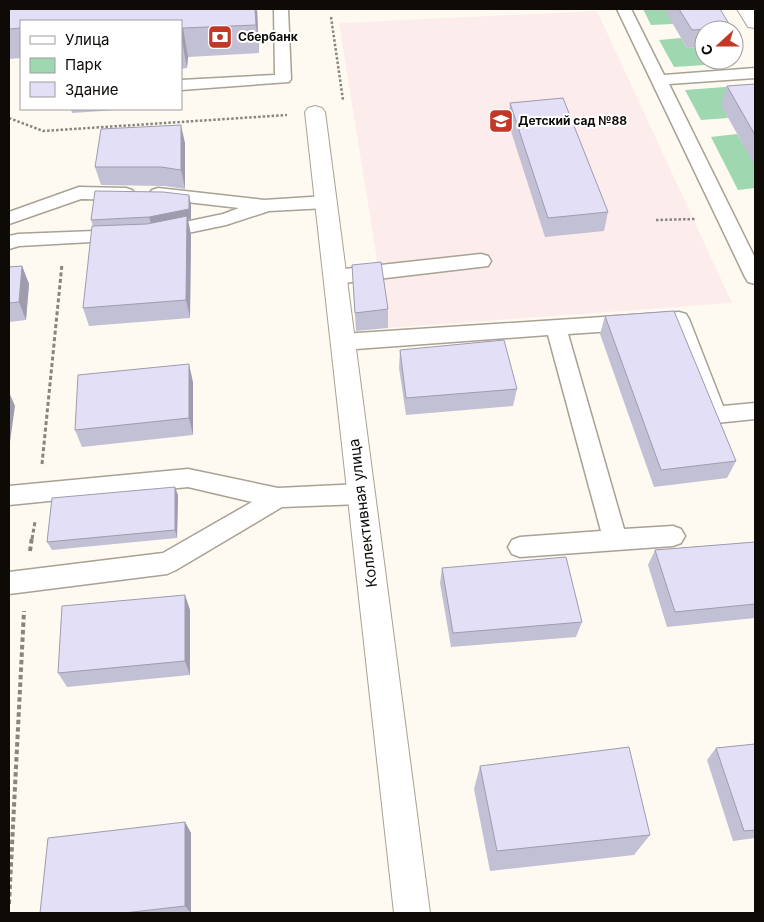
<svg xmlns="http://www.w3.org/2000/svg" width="764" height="922" font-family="Inter,sans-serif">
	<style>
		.education { fill: #fcecec }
		.green { fill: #9ed7b0 }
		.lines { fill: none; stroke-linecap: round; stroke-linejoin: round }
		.lane-casing { stroke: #a8a194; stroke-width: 3 }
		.street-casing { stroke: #a8a194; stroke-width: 2 }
		.secondary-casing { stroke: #a8a194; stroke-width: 2 }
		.path-far2 { stroke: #88847e; stroke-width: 2.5; stroke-dasharray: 2.5 2; stroke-linecap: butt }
		.path-far1 { stroke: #88847e; stroke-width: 3; stroke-dasharray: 4 2.5; stroke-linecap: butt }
		.path { stroke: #88847e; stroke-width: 4; stroke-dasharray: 4.5 3; stroke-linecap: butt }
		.lane { fill: #fff; fill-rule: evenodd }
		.street { fill: #fff; fill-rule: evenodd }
		.secondary { fill: #fff; fill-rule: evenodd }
		.wall { fill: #c2c0d4 }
		.shaded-wall { fill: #9e9cad }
		.building { fill: #e2dff7; stroke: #9e9cad }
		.labels { text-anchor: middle; stroke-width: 4; stroke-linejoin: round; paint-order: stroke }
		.far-poi-label { font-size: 12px; font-weight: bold; fill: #0e0b07; stroke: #fff; text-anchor: start }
		.street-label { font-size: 15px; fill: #0e0b07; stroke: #fff }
	</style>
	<rect width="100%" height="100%" fill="#fefaf1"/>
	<path class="education" d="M597,11l135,292 -344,25 -49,-305z"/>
	<g class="green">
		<path d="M643,9h60l-31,15 -21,1z"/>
		<path d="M681,38l6,10 17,-1v13l30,-1 2,4 -62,4 -15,-27z"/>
		<path d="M751,85l-29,20 6,13 -27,2 -16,-30z"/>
		<path d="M737,134l9,15 9,-1v40l-17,2 -27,-53z"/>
	</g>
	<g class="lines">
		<defs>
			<g id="lane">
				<path d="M274,9h14l3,70 -2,3 -108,8v-10l94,-5z"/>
				<path d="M617,9h14l33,66 91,-7v10l-86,6 86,174v26l-7,-2 -3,-5z"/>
				<path d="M79,187l47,1 6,2 3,4 -3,4 -6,2 -45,-1 -72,25v-12z"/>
				<path d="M158,188l106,12 62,-4 6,2 3,4 -3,4 -6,2 -57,3 -43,14 -67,14 -7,-2 -2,-4 2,-4 71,-15 16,-6 -87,-10 -3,-4 3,-4z"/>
				<path d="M120,230l7,2 2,4 -2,4 -108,6 -10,3v-13l9,-2z"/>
				<path d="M481,254l7,2 3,5 -3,5 -153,18 -7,-2 -3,-5 3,-5 7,-2z"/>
				<path d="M679,312l7,2 3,5 34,87 32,-3v16l-39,4 -8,-2 -36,-94 -104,7 56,195 49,-3 8,3 4,7 -4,7 -8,3 -153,11 -8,-3 -4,-7 4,-7 8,-3 81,-6 -53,-196 -206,15 -7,-3 -3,-5 3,-5 7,-3z"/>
				<path d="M188,469l90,19 83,-4 8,3 4,7 -4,7 -8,3 -79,3 -106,63 -9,4 -158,20v-22l154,-19 89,-51 -64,-15 -179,18v-19z"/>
			</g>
			<path id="street" d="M315,106l7,2 3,4 105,801h-36l-89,-801 3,-4z"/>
			<path id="secondary" d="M737,9h18v19l-7,-1z"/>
		</defs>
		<use href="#lane" class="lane-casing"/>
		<use href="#street" class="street-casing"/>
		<use href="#secondary" class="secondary-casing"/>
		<g class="path-far2">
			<path d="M331,17l12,83"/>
			<path d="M9,118l34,13 244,-16"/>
			<path d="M656,220l39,-1"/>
		</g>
		<g class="path-far1">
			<path d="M42,464l20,-200"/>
			<path d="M32,539l3,-17"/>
		</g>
		<g class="path">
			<path d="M30,551l2,-14"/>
			<path d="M9,904l15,-293"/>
		</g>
		<use href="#lane" class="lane"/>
		<use href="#street" class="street"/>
		<use href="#secondary" class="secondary"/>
	</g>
	<g class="wall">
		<path d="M9,9h248l2,44 -71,4 -1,11 -6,1v-48h-160v37l-12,1z"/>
		<path d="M664,9h56l11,18 -1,3h-26v17l-17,1z"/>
		<path d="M755,84v82l-34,-61 6,-19z"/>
		<path d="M510,103l98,109 -4,19 -59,6 -37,-115z"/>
		<path d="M71,109h46v1l-45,3z"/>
		<path d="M185,143v46l-20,-3 -64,-1 -6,-18z"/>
		<path d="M189,195l2,10v14l-3,1 3,15 -1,83 -101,8 -6,-18 10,-82 -2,-6z"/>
		<path d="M352,265l36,44v19l-32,3z"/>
		<path d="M22,266l7,18 -3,36 -17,2v-55z"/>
		<path d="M605,316l131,145 -9,17 -73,9 -54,-153z"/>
		<path d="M400,350l117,39 -4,17 -107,9 -7,-47z"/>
		<path d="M193,382v53l-111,12 -7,-17z"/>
		<path d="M178,495l-1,43 -125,12 -5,-8z"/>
		<path d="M755,542v76l-88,9 -19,-62 7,-15z"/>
		<path d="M442,568l140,54 -6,15 -125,10 -11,-64z"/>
		<path d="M185,595l5,15v65l-123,12 -9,-14z"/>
		<path d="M755,744v94l-22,3 -26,-81 9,-12z"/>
		<path d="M480,766l170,69 -16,20 -144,16 -16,-82z"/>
		<path d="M185,822l6,11v80h-151z"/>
	</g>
	<g class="shaded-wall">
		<path d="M255,9h2l2,44 -3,-28z"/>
		<path d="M183,28l5,29 -1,11 -5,-28z"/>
		<path d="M181,125l4,18v46l-4,-19z"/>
		<path d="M189,195l2,10v14l-3,1 3,15 -1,83 -4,-18 -34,-73 -3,-10z"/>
		<path d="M22,266l7,18 -3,36 -7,-18z"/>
		<path d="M189,364l4,18v53l-4,-17z"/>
		<path d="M9,392l6,14 -6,43z"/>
		<path d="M175,487l3,8 -1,43 -2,-8z"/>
		<path d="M185,595l5,15v65l-5,-14z"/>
		<path d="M185,822l6,11v80l-6,-7z"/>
	</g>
	<g class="building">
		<path d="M9,9h246l1,16 -73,3 -2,12v-19h-160v7l-12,1z"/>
		<path d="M679,9h41l11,18 -39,3z"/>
		<path d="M755,84v51l-28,-49z"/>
		<path d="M563,98l45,114 -60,6 -38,-115z"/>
		<path d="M181,125v45l-20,-3h-66l6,-38z"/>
		<path d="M95,191l68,1 26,3v14l-40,8 -58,3z"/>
		<path d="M187,216l-1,84 -103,8 9,-82 55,-2z"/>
		<path d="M381,262l7,47 -33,4 -3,-48z"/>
		<path d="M22,266l-3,36 -10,1v-36z"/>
		<path d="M674,311l62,150 -75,9 -56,-154z"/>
		<path d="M504,340l13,49 -111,9 -6,-48z"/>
		<path d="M189,364v54l-114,12 3,-55z"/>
		<path d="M175,487v43l-128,12 5,-44z"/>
		<path d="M755,542v62l-80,8 -20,-62z"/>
		<path d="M566,557l16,65 -129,11 -11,-65z"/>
		<path d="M185,595v66l-127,12 4,-67z"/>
		<path d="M755,744v86l-11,1 -28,-83z"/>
		<path d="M629,747l21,88 -153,16 -17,-85z"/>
		<path d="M185,822v84l-61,7h-84l8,-75z"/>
	</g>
	<defs>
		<symbol id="bank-square" viewBox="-11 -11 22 22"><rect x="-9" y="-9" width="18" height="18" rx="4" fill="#c33727" stroke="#fff"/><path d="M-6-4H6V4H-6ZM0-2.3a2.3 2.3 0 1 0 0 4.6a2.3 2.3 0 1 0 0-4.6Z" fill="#fff"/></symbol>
		<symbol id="school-square" viewBox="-11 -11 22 22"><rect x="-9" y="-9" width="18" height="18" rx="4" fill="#c33727" stroke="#fff"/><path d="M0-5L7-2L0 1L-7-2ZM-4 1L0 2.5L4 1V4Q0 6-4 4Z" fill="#fff"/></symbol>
	</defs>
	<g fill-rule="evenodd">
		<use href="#bank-square" x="206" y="23" width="28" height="28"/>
		<use href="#school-square" x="487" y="107" width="28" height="28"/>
	</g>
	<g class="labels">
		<g class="far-poi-label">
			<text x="238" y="41">Сбербанк</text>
			<text x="518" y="125">Детский сад №88</text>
		</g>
		<g class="street-label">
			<text transform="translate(363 513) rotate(-97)" y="5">Коллективная улица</text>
		</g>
	</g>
	<rect width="764" height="922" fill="none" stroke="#0e0b07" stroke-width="20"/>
	<rect x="20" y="20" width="162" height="90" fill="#ffffff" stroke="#9f9d9c"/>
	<rect x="30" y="36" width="25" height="8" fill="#ffffff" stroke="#9f9d9c"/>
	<text x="65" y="45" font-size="15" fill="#0e0b07">Улица</text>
	<rect x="30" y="58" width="25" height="15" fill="#9ed7b0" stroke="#9f9d9c"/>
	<text x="65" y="70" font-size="15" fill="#0e0b07">Парк</text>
	<rect x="30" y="82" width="25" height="15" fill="#e2dff7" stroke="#9f9d9c"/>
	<text x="65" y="95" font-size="15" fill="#0e0b07">Здание</text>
	<g transform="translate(719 45) rotate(249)"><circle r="24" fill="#ffffff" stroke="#9f9d9c"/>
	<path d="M0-4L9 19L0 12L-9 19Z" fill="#c33727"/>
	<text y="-8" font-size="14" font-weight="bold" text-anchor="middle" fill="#0e0b07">С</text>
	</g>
</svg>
